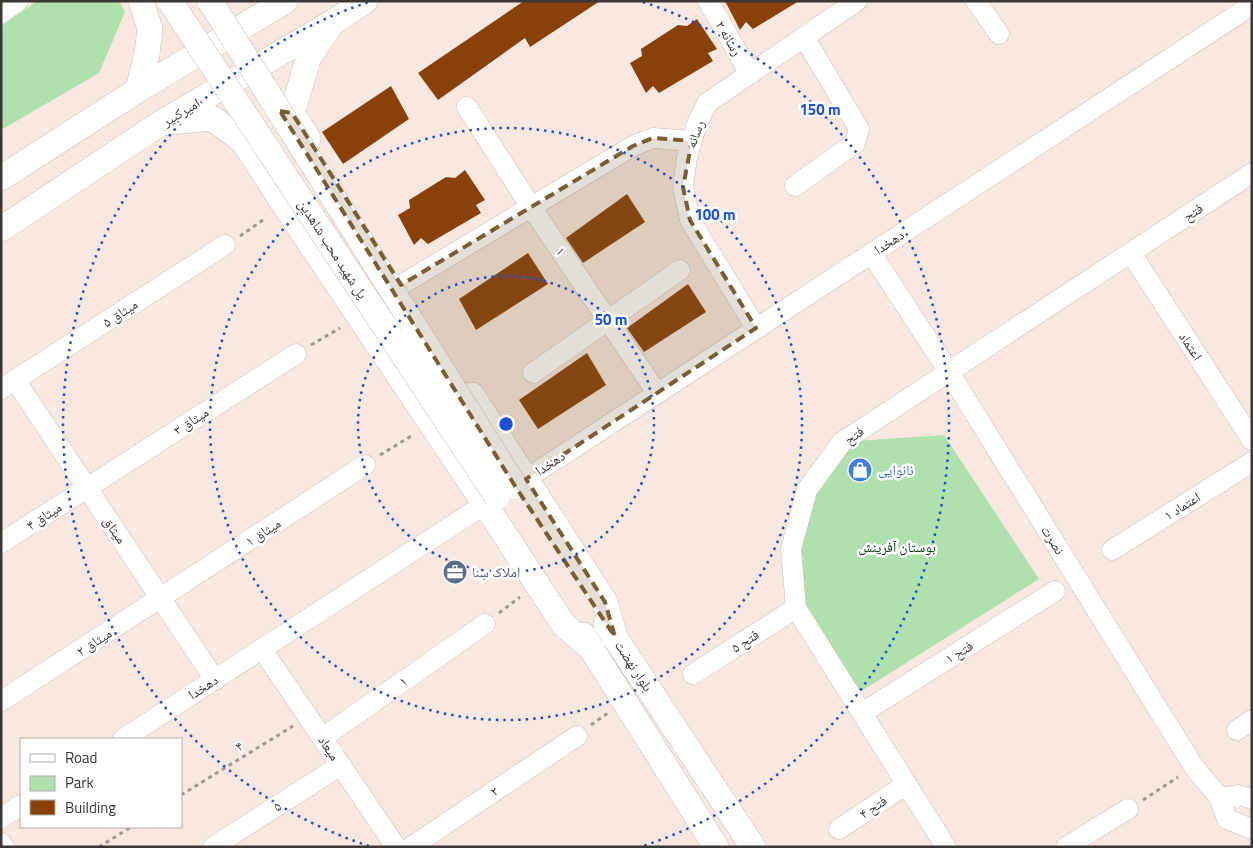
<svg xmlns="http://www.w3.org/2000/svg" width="1253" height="848" viewBox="0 0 1253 848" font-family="'Titillium Web','Noto Naskh Arabic',sans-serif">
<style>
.green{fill:#aee1ad}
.building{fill:#894009}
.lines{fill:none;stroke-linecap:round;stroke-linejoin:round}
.minor-casing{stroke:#cbbcb4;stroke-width:21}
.major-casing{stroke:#cbbcb4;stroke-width:26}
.path{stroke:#a39792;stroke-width:3;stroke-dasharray:4 4;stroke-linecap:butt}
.minor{stroke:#fff;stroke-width:20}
.major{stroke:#fff;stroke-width:25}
.major-bridge-casing{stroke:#cbbcb4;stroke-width:26;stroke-linecap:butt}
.major-bridge{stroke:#fff;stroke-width:25}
.marked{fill:#7a5e31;fill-opacity:0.2;stroke:#7a5e31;stroke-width:4;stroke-dasharray:10 6;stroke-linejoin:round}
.ring{fill:none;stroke:#1d4ed8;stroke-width:2.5;stroke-dasharray:2.5 5}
.labels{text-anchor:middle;stroke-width:5;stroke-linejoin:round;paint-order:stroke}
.street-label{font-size:14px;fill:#3d3734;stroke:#fff}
.shop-label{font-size:14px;fill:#366cbe;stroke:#fff;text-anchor:start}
.park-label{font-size:14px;fill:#023508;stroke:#fff}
.service-label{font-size:14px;fill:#4e5e75;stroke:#fff;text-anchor:start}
.centre{fill:#1d4ed8;stroke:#fff;stroke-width:2.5}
.ring-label{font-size:15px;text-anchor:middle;font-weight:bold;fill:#1d4ed8;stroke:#fff;stroke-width:5;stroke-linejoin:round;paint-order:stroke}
</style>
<rect width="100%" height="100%" fill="#f8e8e0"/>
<!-- green -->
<path class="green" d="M37,1H119L125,12L99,73L1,130V26Z
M944,435L1039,579L852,697L796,608L791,549L807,490L842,442Z"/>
<!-- building -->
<path class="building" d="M524,1H600L530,47L525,38L438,100L418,73Z
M725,1H799L753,29L746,22L740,30Z
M697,19L717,49L708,53L713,61L659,93L653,86L646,93L630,63L642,56L641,49L678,25L687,26Z
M391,86L409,119L343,164L322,132Z
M465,170L485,200L476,205L481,213L428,244L421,238L414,245L398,215L410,208L409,200L446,177L455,178Z
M627,194L645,222L583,263L566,238Z
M528,253L548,284L476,330L459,299Z
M688,284L706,312L644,352L627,328Z
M587,353L606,385L538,429L519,400Z"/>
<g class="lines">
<defs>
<path id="minor" d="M708,1L750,74
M976,1L999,34
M1,13L18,1
M467,107L531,207L657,393
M795,186L855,143L859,129L804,37
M871,253L949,372L1194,767L1220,798L1227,819L1252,829
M1131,253L1252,440
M401,285L633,146L653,138L692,141
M756,328L690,220L683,187L687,157L697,124L707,103L857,1
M533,373L680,270
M15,380L215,680
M1,389L225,245
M526,479L1252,5
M1,543L296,354
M1112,550L1252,462
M262,649L396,847
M693,674L796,608
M1,701L365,465
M862,713L1055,591
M1237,730L1252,720
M322,738L485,624
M123,739L485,504
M1220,798L1238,795L1252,799
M1,818L21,805
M839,829L907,784
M1,843L4,847
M213,847L341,765
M411,847L577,736
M946,847L796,608L791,549L807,490L842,442L1252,173
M1066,847L1128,809"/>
<path id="major" d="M138,90L147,54L150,29L141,1
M161,123L212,118L244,142L285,206L485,504L563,624L593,650
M308,138L292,113L309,57L333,22
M1,178L138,90L285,1
M1,229L161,123L333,22L365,1
M472,395L605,602L615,637
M606,624L753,847
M583,635L716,847"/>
</defs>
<!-- minor casing -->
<use href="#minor" class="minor-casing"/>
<!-- major casing -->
<use href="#major" class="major-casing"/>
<!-- path -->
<path class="path" d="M240,236L266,218
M311,345L340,328
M380,455L413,435
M499,613L520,597
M591,725L608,713
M181,795L293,726
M1143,800L1178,777
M99,847L131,827"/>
<!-- minor -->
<use href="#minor" class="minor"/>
<!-- major -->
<use href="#major" class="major"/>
<defs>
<path id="major-bridge" d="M170,1L497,497
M210,1L515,486"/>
</defs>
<!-- major-bridge casing -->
<use href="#major-bridge" class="major-bridge-casing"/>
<!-- major-bridge -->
<use href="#major-bridge" class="major-bridge"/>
</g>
<!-- marked area -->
<path class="marked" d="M280,111L292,113L401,285L633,146L653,138L692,141L683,187L690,220L756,328L526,479L605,602L615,637L515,486Z"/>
<!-- distance rings -->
<g class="ring">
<circle cx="506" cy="424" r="148"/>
<circle cx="506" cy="424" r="296"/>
<path d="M369 846A444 444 0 0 1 369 2M643 2A444 444 0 0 1 643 846"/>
</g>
<!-- icons -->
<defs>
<symbol id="shop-disc" viewBox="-11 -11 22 22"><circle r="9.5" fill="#3f7fe0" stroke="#fff"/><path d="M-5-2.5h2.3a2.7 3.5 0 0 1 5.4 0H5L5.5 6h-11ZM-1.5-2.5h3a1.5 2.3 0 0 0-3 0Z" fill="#fff"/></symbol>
<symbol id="office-disc" viewBox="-11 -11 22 22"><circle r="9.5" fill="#5c6f8a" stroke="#fff"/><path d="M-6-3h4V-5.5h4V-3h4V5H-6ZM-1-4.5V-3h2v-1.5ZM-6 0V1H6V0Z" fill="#fff"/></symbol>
</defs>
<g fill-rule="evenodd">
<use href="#shop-disc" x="846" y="456" width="28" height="28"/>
<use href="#office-disc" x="441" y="558" width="28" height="28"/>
</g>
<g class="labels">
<!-- street labels -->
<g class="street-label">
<text transform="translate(729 38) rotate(60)" y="5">رسانه ۲</text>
<text transform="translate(181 112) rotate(-31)" y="5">امیرکبیر</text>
<text transform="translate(695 134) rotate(-70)" y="5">رسانه</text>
<text transform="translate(1193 212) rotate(-33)" y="5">فتح</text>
<text transform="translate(889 242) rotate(-33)" y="5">دهخدا</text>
<text transform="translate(333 249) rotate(57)" y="5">پل شهید محب شاهدین</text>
<text transform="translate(561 251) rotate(56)" y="5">۱</text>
<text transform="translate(120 313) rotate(-33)" y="5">میثاق ۵</text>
<text transform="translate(1191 346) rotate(57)" y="5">اعتماد</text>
<text transform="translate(191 421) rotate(-33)" y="5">میثاق ۳</text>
<text transform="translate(854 435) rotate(-35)" y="5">فتح</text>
<text transform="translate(550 463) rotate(-33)" y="5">دهخدا</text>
<text transform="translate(1182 506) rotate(-32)" y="5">اعتماد ۱</text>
<text transform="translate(44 516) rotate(-33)" y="5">میثاق ۴</text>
<text transform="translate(115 530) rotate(56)" y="5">میثاق</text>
<text transform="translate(263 532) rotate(-33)" y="5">میثاق ۱</text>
<text transform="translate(1053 540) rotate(58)" y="5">نصرت</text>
<text transform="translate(745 641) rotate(-33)" y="5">۵ فتح</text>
<text transform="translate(94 642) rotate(-33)" y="5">میثاق ۲</text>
<text transform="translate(959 652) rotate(-32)" y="5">فتح ۱</text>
<text transform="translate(634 666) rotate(57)" y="5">بلوار نهضت</text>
<text transform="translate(403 681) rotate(-35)" y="5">۱</text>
<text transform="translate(203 687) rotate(-33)" y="5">دهخدا</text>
<text transform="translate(239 746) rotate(-32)" y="5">۴</text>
<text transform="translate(329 748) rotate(56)" y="5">میعاد</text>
<text transform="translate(494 791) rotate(-34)" y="5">۲</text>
<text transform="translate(277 806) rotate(-32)" y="5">۵</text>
<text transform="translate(873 807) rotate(-34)" y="5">فتح ۴</text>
</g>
<!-- shop labels -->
<g class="shop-label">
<text x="878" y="475">نانوایی</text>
</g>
<!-- park labels -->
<g class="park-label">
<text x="897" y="552">بوستان آفرینش</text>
</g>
<!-- service labels -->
<g class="service-label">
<text x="472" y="577">املاک سِنا</text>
</g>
</g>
<circle cx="506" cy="424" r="8" class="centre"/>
<g class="ring-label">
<text x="820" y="115">150 m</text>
<text x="715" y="220">100 m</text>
<text x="611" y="325">50 m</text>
</g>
<!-- border -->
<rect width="1253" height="848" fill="none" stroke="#3d3734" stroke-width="5"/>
<!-- legend -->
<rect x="20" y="738" width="162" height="90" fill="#ffffff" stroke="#b1afae"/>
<rect x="30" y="754" width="25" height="8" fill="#ffffff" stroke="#b1afae"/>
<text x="65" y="763" font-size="15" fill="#3d3734">Road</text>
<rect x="30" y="776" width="25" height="15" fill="#aee1ad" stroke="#b1afae"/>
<text x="65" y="788" font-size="15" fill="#3d3734">Park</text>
<rect x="30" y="800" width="25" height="15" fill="#894009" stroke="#b1afae"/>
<text x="65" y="813" font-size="15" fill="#3d3734">Building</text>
</svg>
